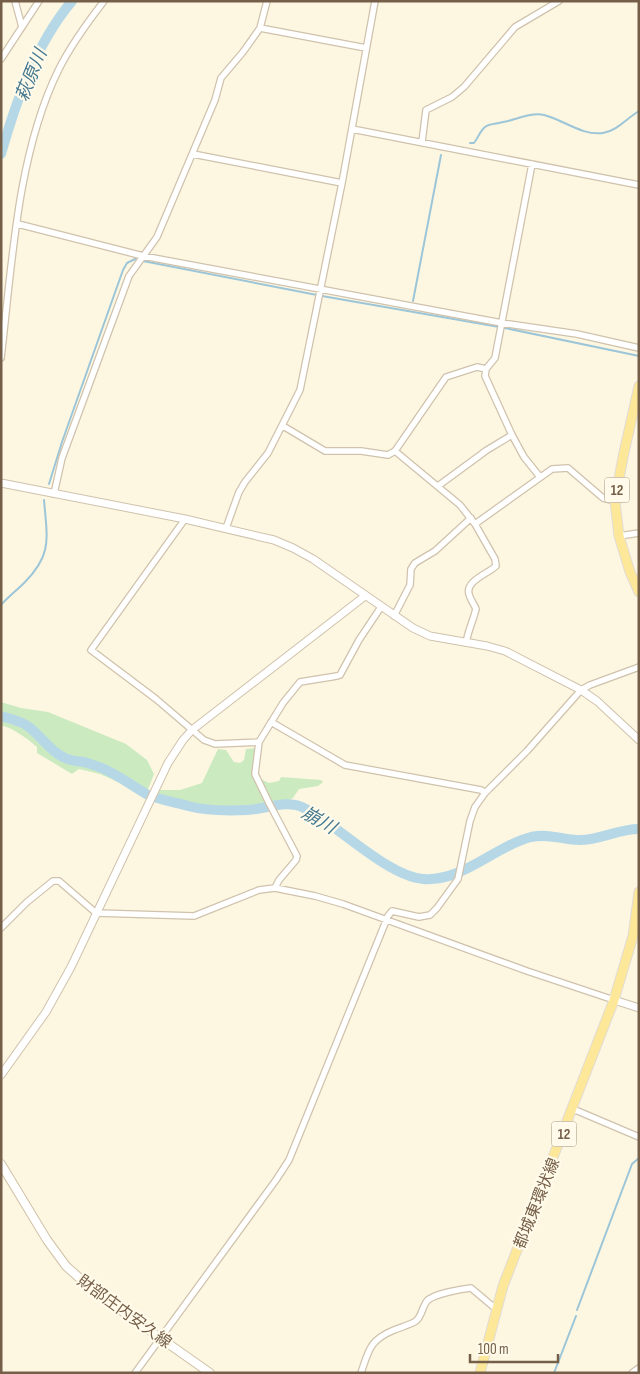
<svg xmlns="http://www.w3.org/2000/svg" width="640" height="1374" viewBox="0 0 640 1374" font-family="'Sofia Sans Condensed','Noto Sans JP',sans-serif">
<style>
.green{fill:#cbeac0}
.lines{fill:none;stroke-linecap:round;stroke-linejoin:round}
.stream{stroke:#9cc6d8;stroke-width:2}
.river{stroke:#b6d8e6;stroke-width:10}
.minor-casing{stroke:#d0c2ac;stroke-width:8}
.tertiary-casing{stroke:#d0c2ac;stroke-width:9}
.secondary-casing{stroke:#d1c0a6;stroke-width:10}
.primary-casing{stroke:#e1dcd7;stroke-width:11}
.minor{stroke:#fff;stroke-width:5.5}
.tertiary{stroke:#fff;stroke-width:7}
.secondary{stroke:#fff;stroke-width:8}
.primary{stroke:#fde799;stroke-width:9}
.labels{text-anchor:middle;stroke-width:4.5;stroke-linejoin:round;paint-order:stroke}
.shield{fill:#fffae9;stroke:#9e8e78;stroke-width:1}
.shield-label{font-size:15px;font-weight:bold;fill:#755f48}
.street-label{font-size:16px;fill:#755f48;stroke:#fffae9}
.water-label{font-size:18px;font-style:italic;fill:#447890;stroke:#fffae9}
</style>
<rect width="100%" height="100%" fill="#fdf7e2"/>
<!-- green -->
<path class="green" d="M1,702L21,708L48,712L126,744L147,760L154,774L145,797L120,783L100,774L79,769L72,774L37,753V747C27,738 14,729 1,725Z
M256,748L257,767L261,779L269,783L279,781L281,777L321,780L323,782L318,786L299,789L293,798L289,800C275,803 261,808 247,809C217,810 183,807 154,800L158,790H180L202,783L218,749L226,750L234,762L240,763L244,760L246,749Z"/>
<g class="lines">
<!-- stream -->
<path class="stream" d="M470,143H474C478,138 480,131 485,127C490,123 497,124 503,122C516,120 530,112 544,115C564,120 582,136 603,133C617,131 627,118 639,111
M143,261L317,295
M322,296L505,328L639,356
M413,301L441,155
M49,484L62,442L123,270L127,263L135,259L138,260
M1,605C8,597 16,591 24,583C53,554 47,538 44,500
M577,1310L632,1164L639,1158
M554,1373L576,1316"/>
<!-- river -->
<path class="river" d="M1,154C16,101 36,44 72,1
M1,716C11,719 21,721 29,727C41,736 49,750 63,757C70,761 77,761 84,762C91,764 100,767 106,770C121,777 134,787 148,795C160,800 175,802 188,806C207,811 229,811 248,810C266,809 287,799 304,808C338,825 387,876 423,879C463,882 495,846 531,837C549,833 563,840 580,840C600,840 618,829 639,829"/>
<defs>
<path id="minor" d="M15,1L22,27
M260,28L366,48
M1,59L39,1
M352,129L639,185
M422,142L426,110L452,97L464,87L515,27L559,1
M193,154L342,183
M532,164L495,358L486,369L485,376L512,435L524,457L540,477
M18,224L143,256L502,323L577,334L639,348
M1,358C12,265 17,155 58,71C70,46 87,23 104,1
M283,426L325,451H361L388,455L395,451L446,377L477,367L486,369
M395,451L460,505L475,524L495,559L496,566C489,573 465,581 469,594C470,599 474,604 476,609C473,621 468,631 466,643
M438,486L487,450L512,435
M54,494L62,458L129,276L157,237L215,100L221,78L243,52L260,28L267,1
M185,519L91,650L156,699L204,740L215,744L259,742L283,703L300,682L337,676L340,675L359,640L381,607
M475,524L552,469L568,468L603,498L615,501
M226,528L239,492L245,482L268,453L300,390L342,183L375,1
M619,536L639,533
M394,616L410,585L411,569L415,563L435,551L471,518
M271,722L345,765L481,790L485,793
M259,742L255,774L269,803L297,856L296,860L279,880L275,888
M1,928L27,902L53,881H59L96,913L194,916L259,890L275,888L315,896L343,904L527,971L614,1000
M573,1109L639,1137
M135,1373L276,1180L289,1160L388,916L392,911L419,917L430,915L437,908L458,879L470,821L475,807L485,793L527,751L581,690L590,685L639,667
M361,1373C369,1349 370,1340 394,1330C401,1327 410,1325 416,1321C422,1316 422,1307 427,1301C433,1294 461,1289 471,1288L496,1309
M632,1373L639,1368"/>
<path id="tertiary" d="M1,483L185,519L274,540L293,548L313,559L413,628L430,636L487,646L505,651L581,690L597,701L639,740
M614,1000L639,1008
M1,1075L46,1012L71,967L168,763L183,740L192,730L365,596"/>
<path id="secondary" d="M1,1164L47,1240L66,1266L95,1292L210,1373"/>
<path id="primary" d="M639,386L623,457L615,501L619,536L630,572L639,592
M480,1373L503,1286L614,1000L633,936L639,892"/>
</defs>
<!-- minor casing -->
<use href="#minor" class="minor-casing"/>
<!-- tertiary casing -->
<use href="#tertiary" class="tertiary-casing"/>
<!-- secondary casing -->
<use href="#secondary" class="secondary-casing"/>
<!-- primary casing -->
<use href="#primary" class="primary-casing"/>
<!-- minor -->
<use href="#minor" class="minor"/>
<!-- tertiary -->
<use href="#tertiary" class="tertiary"/>
<!-- secondary -->
<use href="#secondary" class="secondary"/>
<!-- primary -->
<use href="#primary" class="primary"/>
</g>
<g class="labels">
<!-- shield labels -->
<g class="shield">
<rect x="604.5" y="477.5" width="25" height="25" rx="4"/>
<rect x="551.5" y="1121.5" width="25" height="25" rx="4"/>
</g>
<g class="shield-label">
<text x="617" y="495">12</text>
<text x="564" y="1139">12</text>
</g>
<!-- street labels -->
<g class="street-label">
<text transform="translate(536 1203) rotate(-68)" y="6">都城東環状線</text>
<text transform="translate(125 1311) rotate(36)" y="6">財部庄内安久線</text>
</g>
<!-- water labels -->
<g class="water-label">
<text transform="translate(31 75) rotate(-68)" y="6">萩原川</text>
<text transform="translate(319 820) rotate(30)" y="6">崩川</text>
</g>
</g>
<!-- border -->
<rect width="640" height="1374" fill="none" stroke="#755f48" stroke-width="5"/>
<!-- scale -->
<path d="M470 1354v8h88v-8" fill="none" stroke="#755f48" stroke-width="2.5"/>
<text x="478" y="1354" font-size="15" fill="#755f48" stroke="#fffae9" stroke-width="4" paint-order="stroke">100 m</text>
</svg>
